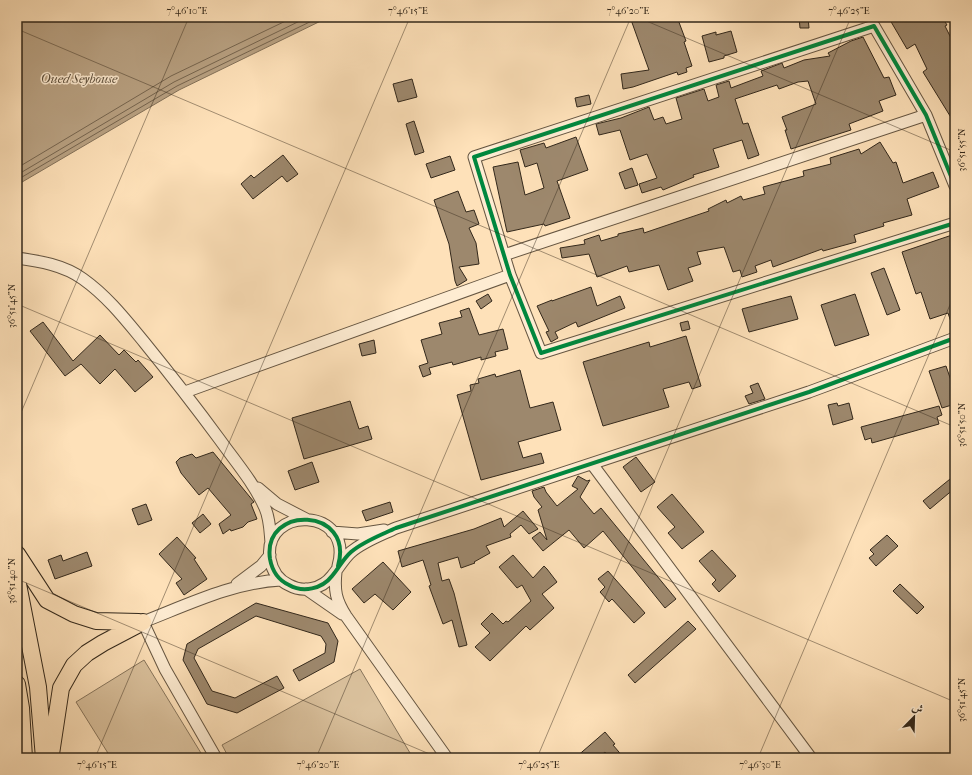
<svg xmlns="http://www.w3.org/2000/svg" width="972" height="775" viewBox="0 0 972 775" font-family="'IM FELL French Canon',Amiri,serif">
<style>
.green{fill:#dbc29e;stroke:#87755c}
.water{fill:#b9a283;stroke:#837159}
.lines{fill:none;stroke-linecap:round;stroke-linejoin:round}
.shore{stroke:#76654f;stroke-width:1}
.building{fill:#9d886d;stroke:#33281b}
.minor-casing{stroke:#665642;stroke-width:13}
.highway-casing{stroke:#33281b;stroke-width:18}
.minor{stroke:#feecd2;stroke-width:11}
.highway{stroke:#fee1b9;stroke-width:16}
.cycleway-casing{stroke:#feecd2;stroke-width:6}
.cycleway{stroke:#00873e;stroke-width:4}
.ticks{fill:none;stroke:#33281b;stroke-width:1;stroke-opacity:0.45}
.labels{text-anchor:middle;stroke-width:3;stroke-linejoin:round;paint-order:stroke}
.water-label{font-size:13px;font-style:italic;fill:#5b4d3a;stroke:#feecd2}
.neatline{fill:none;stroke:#33281b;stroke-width:1.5}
.ticks-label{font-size:10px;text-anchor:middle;fill:#33281b}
</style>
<rect width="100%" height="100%" fill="#fee1b9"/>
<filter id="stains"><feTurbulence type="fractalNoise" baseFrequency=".005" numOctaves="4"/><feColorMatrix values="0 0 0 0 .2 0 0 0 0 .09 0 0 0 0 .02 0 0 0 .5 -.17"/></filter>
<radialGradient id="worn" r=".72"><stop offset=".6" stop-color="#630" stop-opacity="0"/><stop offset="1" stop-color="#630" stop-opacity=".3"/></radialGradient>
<!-- green -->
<path class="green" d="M144,660L204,758H111L76,702Z
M360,669L413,758H229L222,745Z"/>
<!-- water -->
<path class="water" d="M17,17H329L179,90L17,185Z"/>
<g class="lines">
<!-- shore -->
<path class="shore" d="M17,168L171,76L294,17
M17,175L174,82L308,17
M17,180L177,86L320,17"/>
</g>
<!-- building -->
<path class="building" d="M630,17H677L686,41L684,42L692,66L686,68L687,72L678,75L677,72L633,87L623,89L621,74L649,70Z
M799,17H808L809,28H800Z
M896,17H942L947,25L945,26L955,46V124L923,72L927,69L915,44L907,49L890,20Z
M731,31L737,52L724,56V58L709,62L702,36L716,32V35Z
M863,37L884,78L889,77L896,95L879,101L883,111L849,124L851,130L791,149L785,130H787L782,117L816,104L808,81L798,82L779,89L777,85L735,99L743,124L748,123L759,155L748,159L742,140L713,149L719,167L693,175L694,177L663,190L661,187L642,193L639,184L657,178L647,154L630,160L620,130L599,135L596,124L621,118L649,107L654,120L663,117L666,124L682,119L676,98L704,89L708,101L719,97L716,85L729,81L731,88L763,76L761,71L782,63L784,68L804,60L830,56L828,53L851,41Z
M412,79L417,97L398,102L393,84Z
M589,95L591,104L577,107L575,98Z
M414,121L424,152L415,155L406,124Z
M576,137L588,170L557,181L570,218L545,226L544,224L507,232L493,167L518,162L525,195L544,188L537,163L525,167L520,150L544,143L546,148Z
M880,142L893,163L896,162L903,183L933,172L939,187L907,199L912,215L883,223L884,226L854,235L856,242L823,251L822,249L773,267L771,260L755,266L757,272L742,277L740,270L733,272L724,247L697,252L701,264L688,268L693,281L668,290L659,265L629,272L627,266L597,277L589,254L562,258L560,248L585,244L584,240L599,235L601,241L618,236V234L643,228L644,233L709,211L708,209L726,200L727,203L741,196L743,200L765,194L763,187L804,176L803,171L831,164L830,158L859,149L861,154Z
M283,155L298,174L287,182L282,176L253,199L241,184L251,175L254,178Z
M450,156L455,170L431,178L426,164Z
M632,168L638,185L625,189L619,173Z
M458,191L466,212L474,210L479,224L469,228L476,243L479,264L459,267L467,280L457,286L455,281L449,244L434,200Z
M955,234V328H953L948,313L930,319L921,292L916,294L902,252Z
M884,268L900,310L887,315L871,273Z
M591,287L597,306L620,296L625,308L578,327L576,322L555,332L558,338L551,342L546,332L549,331L537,306L552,300V301Z
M488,294L492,301L481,309L476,301Z
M855,294L869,335L835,346L821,305Z
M791,296L798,319L749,332L742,309Z
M469,308L479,335L503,329L508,349L495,352L496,356L481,360V357L453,365L452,362L429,368L431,374L423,377L419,366L428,363L421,340L442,334L439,323L462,317L460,311Z
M688,321L690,329L682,331L680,323Z
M43,322L73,361L100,335L119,355L124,350L136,362L138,360L153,377L135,392L115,369L100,384L81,364L65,376L30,331Z
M686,336L701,386L692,389L689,382L663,389L669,407L603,426L583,362L649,342L650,347Z
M374,340L376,353L362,356L359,344Z
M946,366L955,392V404L942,408L929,371Z
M520,370L530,408L553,402L561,430L518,442L523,458L541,453L544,463L481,480L457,395L471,391L470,385L479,383L478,379L495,374L496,377Z
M758,383L765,399L749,404L745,396L753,393L750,386Z
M350,401L359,429L368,426L372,439L304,459L292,418Z
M837,403L838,406L849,403L853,419L833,425L828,405Z
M939,406L942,415L937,417L939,424L872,443L871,438L865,440L861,427Z
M213,452L254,502L251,504L257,519L248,522L243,527L231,531L230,529L223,534L219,524L231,515L208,488L199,495L181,473L176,462L180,458L192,454L196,458Z
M636,457L655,482L641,492L623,467Z
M312,462L319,482L295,490L288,471Z
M955,475V488L930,509L923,501Z
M578,476L587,481L590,480L580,497L594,514L601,508L676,599L665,608L603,531L584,548L569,530L543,551L532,538L540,532L547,540L538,510L542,507L534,497L532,491L544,487L546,492L557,506L578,489L572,486Z
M672,494L704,532L682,549L668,533L675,527L657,507Z
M390,502L393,512L366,521L362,511Z
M146,504L152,520L138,525L132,509Z
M523,511L538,529L529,534L521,525L510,534L511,537L486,546L490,553L474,562L475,563L461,568L458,557L438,563L442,581L449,579L454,593L467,645L459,647L452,620L443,624L429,586L431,585L423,560L402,567L398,551L474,529L501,518L504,527Z
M203,514L211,524L200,533L192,523Z
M887,535L898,546L876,566L869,558L874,554L870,550Z
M177,537L196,558L194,559L207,579L184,595L176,583L182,579L159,554Z
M712,550L736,576L719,592L712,584L716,580L699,561Z
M87,552L92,566L55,579L48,560L61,555L63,561Z
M513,555L533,578L544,566L547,569L557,582L542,594L554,608L530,630L526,626L490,661L475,647L490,633L481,624L492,613L503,624L506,621L508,622L531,601L522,585L517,588L499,567Z
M383,562L411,592L393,610L375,594L364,603L352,589Z
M608,571L645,613L634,623L612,599L609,602L600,592L605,587L598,579Z
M900,584L924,607L917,614L893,591Z
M256,603L328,623L338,641L334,662L299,681L293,670L325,653L326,644L321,636L256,616L198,649L194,658L212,691L235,698L277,676L284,688L237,713L207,704L183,660L187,644Z
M688,621L696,629L635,683L628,675Z
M605,732L615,744L613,745L624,758H610L605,752L598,758H575Z"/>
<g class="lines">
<defs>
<path id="minor" d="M955,186L926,115L874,26L474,157L510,275L541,353L955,223
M504,255L926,115
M17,258C39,261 64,265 83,279C107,296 125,319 144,342C170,374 195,406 220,440C235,461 254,483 265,508C270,519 270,532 271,543
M185,392L510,275
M592,464L811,758
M258,488L277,504L306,519
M332,532L358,534L384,530
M338,566C355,507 262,504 270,559C272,570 278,580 289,585C303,593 322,589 332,576C339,568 343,559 351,552C364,541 381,535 396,528L809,392L955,338
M336,572C334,591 336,600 346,616L447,758
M237,584L261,566L270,555
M306,589L342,614
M216,758L165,669L143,622C187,605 234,582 281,580"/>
<path id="highway" d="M17,554L47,600L74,614L96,621L139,622
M17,579L38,687L44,758
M17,684L21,708L24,758
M51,754L61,688L74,665L87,653L103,643L143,622"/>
</defs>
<!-- minor casing -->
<use href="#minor" class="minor-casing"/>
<!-- highway casing -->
<use href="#highway" class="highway-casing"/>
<!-- minor -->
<use href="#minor" class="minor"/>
<!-- highway -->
<use href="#highway" class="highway"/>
<defs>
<path id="cycleway" d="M955,186L926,115L874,26L474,157L510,275L541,353L955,223
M338,566C355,507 262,504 270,559C272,570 278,580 289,585C303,593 322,589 332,576C339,568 343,559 351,552C364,541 381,535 396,528L809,392L955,338"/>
</defs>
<!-- cycleway casing -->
<use href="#cycleway" class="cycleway-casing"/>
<!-- cycleway -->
<use href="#cycleway" class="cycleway"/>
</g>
<!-- ticks -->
<path class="ticks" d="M637,17L955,152M17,29L955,427M17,304L955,702M17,422L189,17M17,579L439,758M95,758L410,17M316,758L631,17M537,758L851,17M758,758L955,293"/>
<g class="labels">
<!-- water labels -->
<g class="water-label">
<text x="79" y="83">Oued Seybouse</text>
</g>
</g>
<!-- margin -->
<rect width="972" height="775" fill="none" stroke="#fee1b9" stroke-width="44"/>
<!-- north arrow -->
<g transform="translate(914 717) rotate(23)" stroke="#feecd2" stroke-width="3" paint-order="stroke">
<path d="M0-3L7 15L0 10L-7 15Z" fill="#33281b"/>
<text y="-6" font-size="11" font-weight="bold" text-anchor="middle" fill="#33281b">ش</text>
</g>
<rect x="22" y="22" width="928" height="731" class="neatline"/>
<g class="ticks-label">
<text x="187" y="14">7°46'10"E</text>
<text x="408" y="14">7°46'15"E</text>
<text x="628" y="14">7°46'20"E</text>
<text x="849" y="14">7°46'25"E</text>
<text transform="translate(961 150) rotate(-90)" y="4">36°51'55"N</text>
<text transform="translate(11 306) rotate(-90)" y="4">36°51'45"N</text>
<text transform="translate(961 425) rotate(-90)" y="4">36°51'50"N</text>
<text transform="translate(11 581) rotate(-90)" y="4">36°51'40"N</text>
<text transform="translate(961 700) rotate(-90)" y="4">36°51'45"N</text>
<text x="97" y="768">7°46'15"E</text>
<text x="318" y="768">7°46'20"E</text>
<text x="539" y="768">7°46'25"E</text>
<text x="760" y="768">7°46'30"E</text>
</g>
<rect width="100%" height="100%" filter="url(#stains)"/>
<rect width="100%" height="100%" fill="url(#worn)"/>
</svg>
